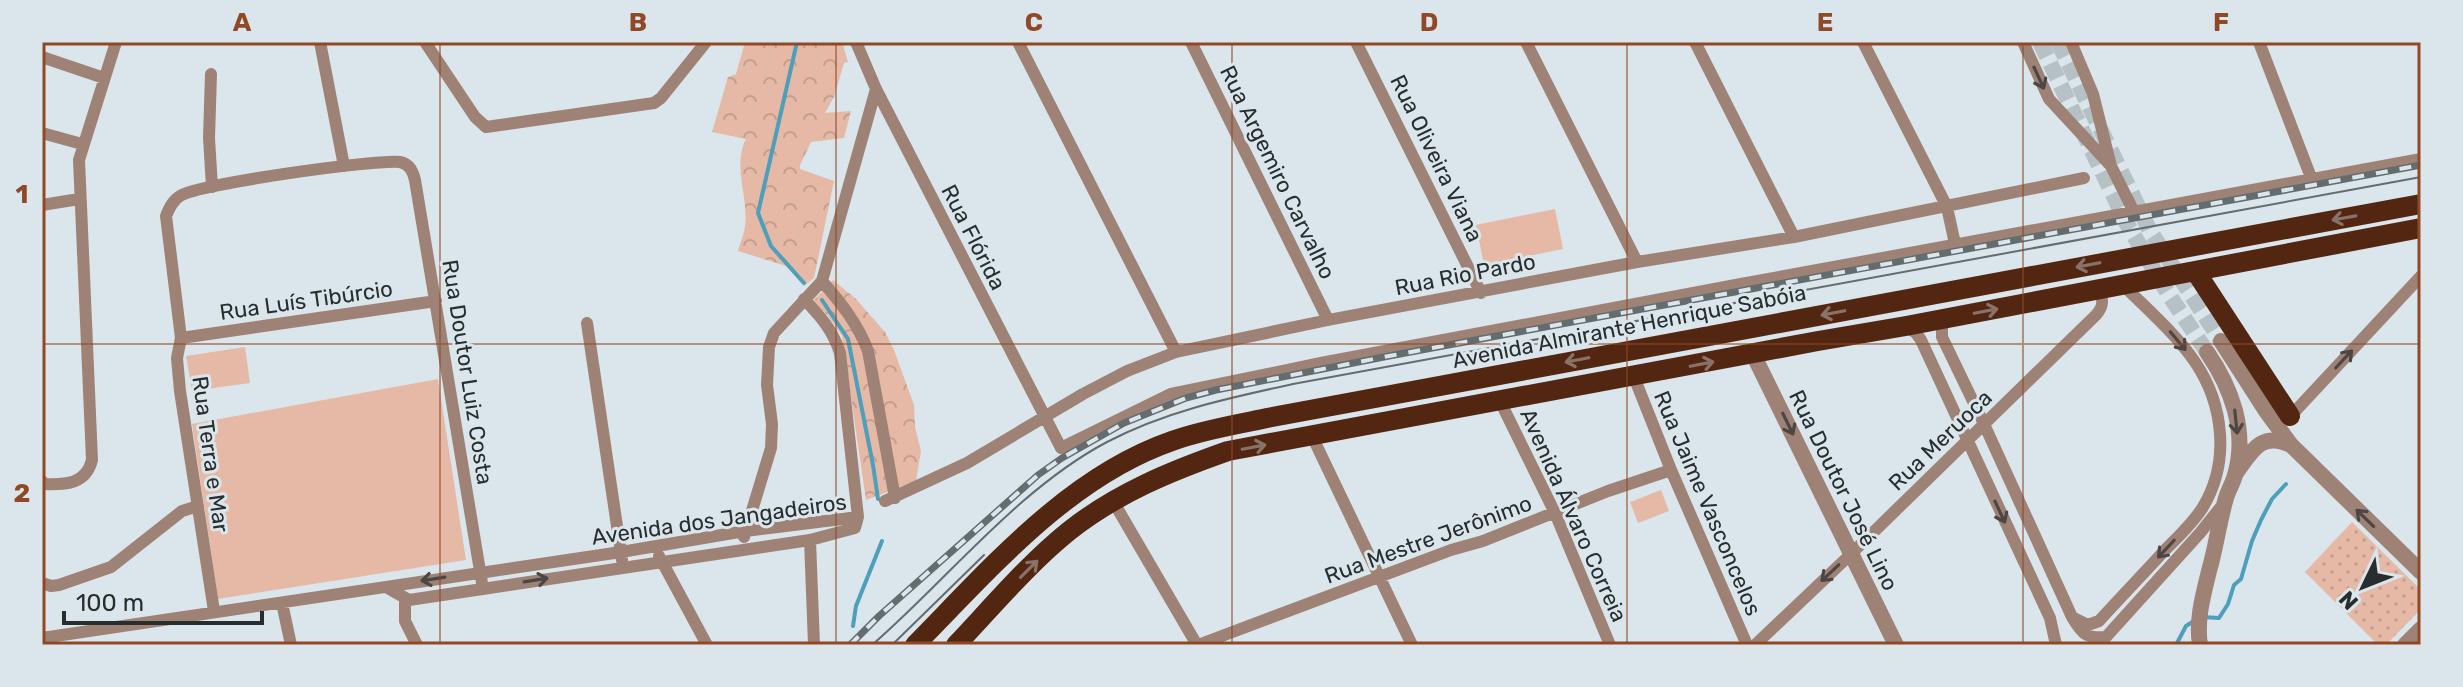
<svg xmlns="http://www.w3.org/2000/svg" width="2463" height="687" viewBox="0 0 2463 687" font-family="Rubik,sans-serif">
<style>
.grass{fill:url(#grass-dots)}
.forest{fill:url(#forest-crowns)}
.park{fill:#e5b9a6}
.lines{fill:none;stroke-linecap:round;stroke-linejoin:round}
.stream{stroke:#4d9fbb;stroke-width:4}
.tertiary-tunnel{stroke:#b6c1c5;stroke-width:16;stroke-dasharray:16 8;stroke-linecap:butt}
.minor{stroke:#9f8276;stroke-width:12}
.tertiary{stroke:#9f8276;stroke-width:16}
.trunk{stroke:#532612;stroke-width:20}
.tram{stroke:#656c6e;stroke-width:2}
.rail-casing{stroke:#656c6e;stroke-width:7}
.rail{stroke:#dae6eb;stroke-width:4;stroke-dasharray:12;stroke-linecap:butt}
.oneway{stroke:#4c4644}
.oneway2{stroke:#897369}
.grid{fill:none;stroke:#904826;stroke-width:2;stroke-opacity:0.55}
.labels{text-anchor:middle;stroke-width:6;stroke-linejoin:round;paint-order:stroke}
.street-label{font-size:22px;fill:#282d2e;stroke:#dae6eb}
.neatline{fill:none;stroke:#904826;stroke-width:3}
.grid-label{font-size:26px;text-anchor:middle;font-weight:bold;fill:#904826}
</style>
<defs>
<pattern id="grass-dots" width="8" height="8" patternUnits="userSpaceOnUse" patternTransform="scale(2)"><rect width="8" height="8" fill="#e5b9a6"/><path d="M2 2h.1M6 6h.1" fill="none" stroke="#c49f8f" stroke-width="1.8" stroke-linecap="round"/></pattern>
<pattern id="forest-crowns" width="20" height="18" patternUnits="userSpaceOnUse" patternTransform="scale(2)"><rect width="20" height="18" fill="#e5b9a6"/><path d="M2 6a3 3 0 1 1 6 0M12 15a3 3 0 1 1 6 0" fill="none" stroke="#c49f8f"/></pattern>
</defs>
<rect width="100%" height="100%" fill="#dae6eb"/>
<!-- grass -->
<path class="grass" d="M2352,522L2421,590V609L2386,645H2378L2305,572Z"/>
<!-- forest -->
<path class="forest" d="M745,42H842L848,62L844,63L834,97L825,113L851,111L844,138L811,142L800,165V169L834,181L814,278L804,286L786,266L738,251C740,243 744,235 745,226C749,198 732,166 746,139L712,132L728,77L736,74Z
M833,280L856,299L885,332L894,350L914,405L915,427L921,451L916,481L866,500L842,336L828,316L813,301Z"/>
<!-- park -->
<path class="park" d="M1555,209L1563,249L1484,265L1476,225Z
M245,347L250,383L192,391L186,356Z
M438,379L466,560L218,599L192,424Z
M1661,490L1669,511L1638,523L1630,502Z"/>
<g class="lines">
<!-- stream -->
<path class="stream" d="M797,42L758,213L771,246L804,283
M822,300L848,339L873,465L878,499
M2202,617L2219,618L2228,604L2234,585L2241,579L2252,541L2261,520L2272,499L2286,484
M853,626L856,606L882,541
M2176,645L2186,626L2194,621"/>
<!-- tertiary-tunnel -->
<path class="tertiary-tunnel" d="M2040,42L2127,224L2169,295L2207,352
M2058,42L2150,231L2221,341"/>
<!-- minor -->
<path class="minor" d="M320,42L344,166
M425,42L475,117L486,127L654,103L661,98L706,42
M856,42L876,89L1061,448L1171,394L1321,363L1741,284L2421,159
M1018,42L1176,352
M1191,42L1328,320
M1356,42L1481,293
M1526,42L1637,262
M1695,42L1794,237
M1863,42L1947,207L1955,244
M2023,42L2049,99L2110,165
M2071,42L2093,94L2111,166L2134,212
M2259,42L2312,180
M42,57L104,78
M211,74L209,138L212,187
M42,133L82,144
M42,205L79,199
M822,281C841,303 858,324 868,351L895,498
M1942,320V337L1984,424L2072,617C2082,633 2085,639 2106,637
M587,323L622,560
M1906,326L1916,333L1921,340L2050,618L2056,645
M181,338L436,301
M1634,377L1671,470L1747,645
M1500,401L1555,513L1610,645
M2287,420L2421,276
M1312,436L1412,645
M42,481L44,484C66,485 86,484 92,460L79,160L116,42
M885,501L967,463L1083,394L1127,371L1176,352L1328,320L1637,262L1794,237L2084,178
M1113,501L1197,645
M744,537L771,448L772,424L767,385L769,347L774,333L822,281L876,89
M810,540L814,645
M659,556L707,645
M42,583L51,586L59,585L111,567L182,511L198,506
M386,587L409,600L810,540L855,528L858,517L840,353C833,330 820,316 804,299
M405,598V621L417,645
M282,603L291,645
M214,611L180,391L177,358L181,338L166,216C169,209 172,201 180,196C198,184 376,159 400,162C410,164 413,172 415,180L483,589
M2072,617L2088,625L2099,621C2121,597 2144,573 2166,549C2179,536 2193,523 2203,507C2230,462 2224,405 2195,362C2175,333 2148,310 2123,285
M42,638L621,552L745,531L858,517
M2101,639L2106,637L2200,533L2220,508
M1198,645L1451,550L1483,541L1608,491L1671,470
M1755,645L1852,553L2096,315C2104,306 2104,299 2098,290"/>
<!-- tertiary -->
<path class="tertiary" d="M2221,341L2266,411L2291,445L2421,572
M1753,354L1896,645
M2236,473C2252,451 2261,431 2291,445
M2200,645C2196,620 2203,596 2209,571C2216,547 2219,522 2226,498C2228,491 2233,483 2235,475C2248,431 2231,387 2207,352
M2405,645L2421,629"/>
<!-- trunk -->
<path class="trunk" d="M2196,272L2290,416
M915,645C990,569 1068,477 1172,441C1202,430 1235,425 1267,418L2421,204
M956,645C992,607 1028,564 1069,531C1117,493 1171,471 1228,451L1818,341L1906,326L2421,228"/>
<!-- tram -->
<path class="tram" d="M872,645C947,580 1018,489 1107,442C1166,411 1229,398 1293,384L2421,177
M892,645L984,555"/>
<defs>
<path id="rail" d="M850,645L879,616L1038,475L1062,458L1124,423L1186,398L1216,390L1389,356L2421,165"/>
</defs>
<!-- rail casing -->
<use href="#rail" class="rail-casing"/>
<!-- rail -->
<use href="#rail" class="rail"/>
</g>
<!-- one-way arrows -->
<defs><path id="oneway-shaft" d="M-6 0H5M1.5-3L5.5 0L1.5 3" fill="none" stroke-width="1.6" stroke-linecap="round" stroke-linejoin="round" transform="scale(2)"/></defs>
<g class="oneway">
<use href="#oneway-shaft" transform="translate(2039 78) rotate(65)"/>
<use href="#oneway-shaft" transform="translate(2178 341) rotate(50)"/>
<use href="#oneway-shaft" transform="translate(2344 359) rotate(-47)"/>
<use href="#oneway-shaft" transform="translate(2236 422) rotate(84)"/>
<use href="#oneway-shaft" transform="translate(1788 424) rotate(64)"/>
<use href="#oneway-shaft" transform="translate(2000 512) rotate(65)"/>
<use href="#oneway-shaft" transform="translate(2365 518) rotate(-136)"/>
<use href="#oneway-shaft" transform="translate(2166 549) rotate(133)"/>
<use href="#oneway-shaft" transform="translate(1830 573) rotate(137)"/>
<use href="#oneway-shaft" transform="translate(433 579) rotate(171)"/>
<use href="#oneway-shaft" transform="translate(536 580) rotate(-9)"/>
</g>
<g class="oneway2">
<use href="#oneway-shaft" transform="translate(2344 218) rotate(170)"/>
<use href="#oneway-shaft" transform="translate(2088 265) rotate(169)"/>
<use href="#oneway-shaft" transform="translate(1986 311) rotate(-11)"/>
<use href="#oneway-shaft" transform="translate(1833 313) rotate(169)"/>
<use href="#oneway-shaft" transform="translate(1577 360) rotate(169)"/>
<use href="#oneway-shaft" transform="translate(1702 364) rotate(-11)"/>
<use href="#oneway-shaft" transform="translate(1254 447) rotate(-11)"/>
<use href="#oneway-shaft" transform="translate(1029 569) rotate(-45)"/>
</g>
<!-- grid -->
<path class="grid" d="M440,42V645M836,42V645M1232,42V645M1627,42V645M2023,42V645M42,344H2421"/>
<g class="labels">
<!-- street labels -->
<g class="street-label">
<text transform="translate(1437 158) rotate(64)" y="8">Rua Oliveira Viana</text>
<text transform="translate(1278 172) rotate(64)" y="8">Rua Argemiro Carvalho</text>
<text transform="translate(974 237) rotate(63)" y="8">Rua Flórida</text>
<text transform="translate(1465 274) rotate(-11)" y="8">Rua Rio Pardo</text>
<text transform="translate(306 300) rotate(-8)" y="8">Rua Luís Tibúrcio</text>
<text transform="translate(1629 326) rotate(-11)" y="8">Avenida Almirante Henrique Sabóia</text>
<text transform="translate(468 372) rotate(81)" y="8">Rua Doutor Luiz Costa</text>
<text transform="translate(1940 440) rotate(-44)" y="8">Rua Meruoca</text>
<text transform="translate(211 454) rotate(82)" y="8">Rua Terra e Mar</text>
<text transform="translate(1844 490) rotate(64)" y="8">Rua Doutor José Lino</text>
<text transform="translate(1708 503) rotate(67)" y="8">Rua Jaime Vasconcelos</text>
<text transform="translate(1574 515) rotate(66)" y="8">Avenida Álvaro Correia</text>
<text transform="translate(719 519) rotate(-8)" y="8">Avenida dos Jangadeiros</text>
<text transform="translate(1428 539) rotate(-20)" y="8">Rua Mestre Jerônimo</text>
</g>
</g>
<!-- border -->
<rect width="2463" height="687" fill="none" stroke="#dae6eb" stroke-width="88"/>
<!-- north arrow -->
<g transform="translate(2363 587) rotate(227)" stroke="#dae6eb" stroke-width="6" paint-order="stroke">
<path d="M0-6L14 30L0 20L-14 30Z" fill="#282d2e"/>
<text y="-12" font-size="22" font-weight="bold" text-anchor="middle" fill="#282d2e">N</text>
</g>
<!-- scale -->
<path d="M64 611v12h198v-12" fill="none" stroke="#282d2e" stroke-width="4"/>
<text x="76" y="611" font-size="24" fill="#282d2e" stroke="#dae6eb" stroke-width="6" paint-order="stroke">100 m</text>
<rect x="44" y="44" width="2375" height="599" class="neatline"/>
<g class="grid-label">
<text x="242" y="31">A</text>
<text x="638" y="31">B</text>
<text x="1034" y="31">C</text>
<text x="1429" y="31">D</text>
<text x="1825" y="31">E</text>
<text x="2221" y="31">F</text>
<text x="22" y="203">1</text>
<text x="22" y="502">2</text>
</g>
</svg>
